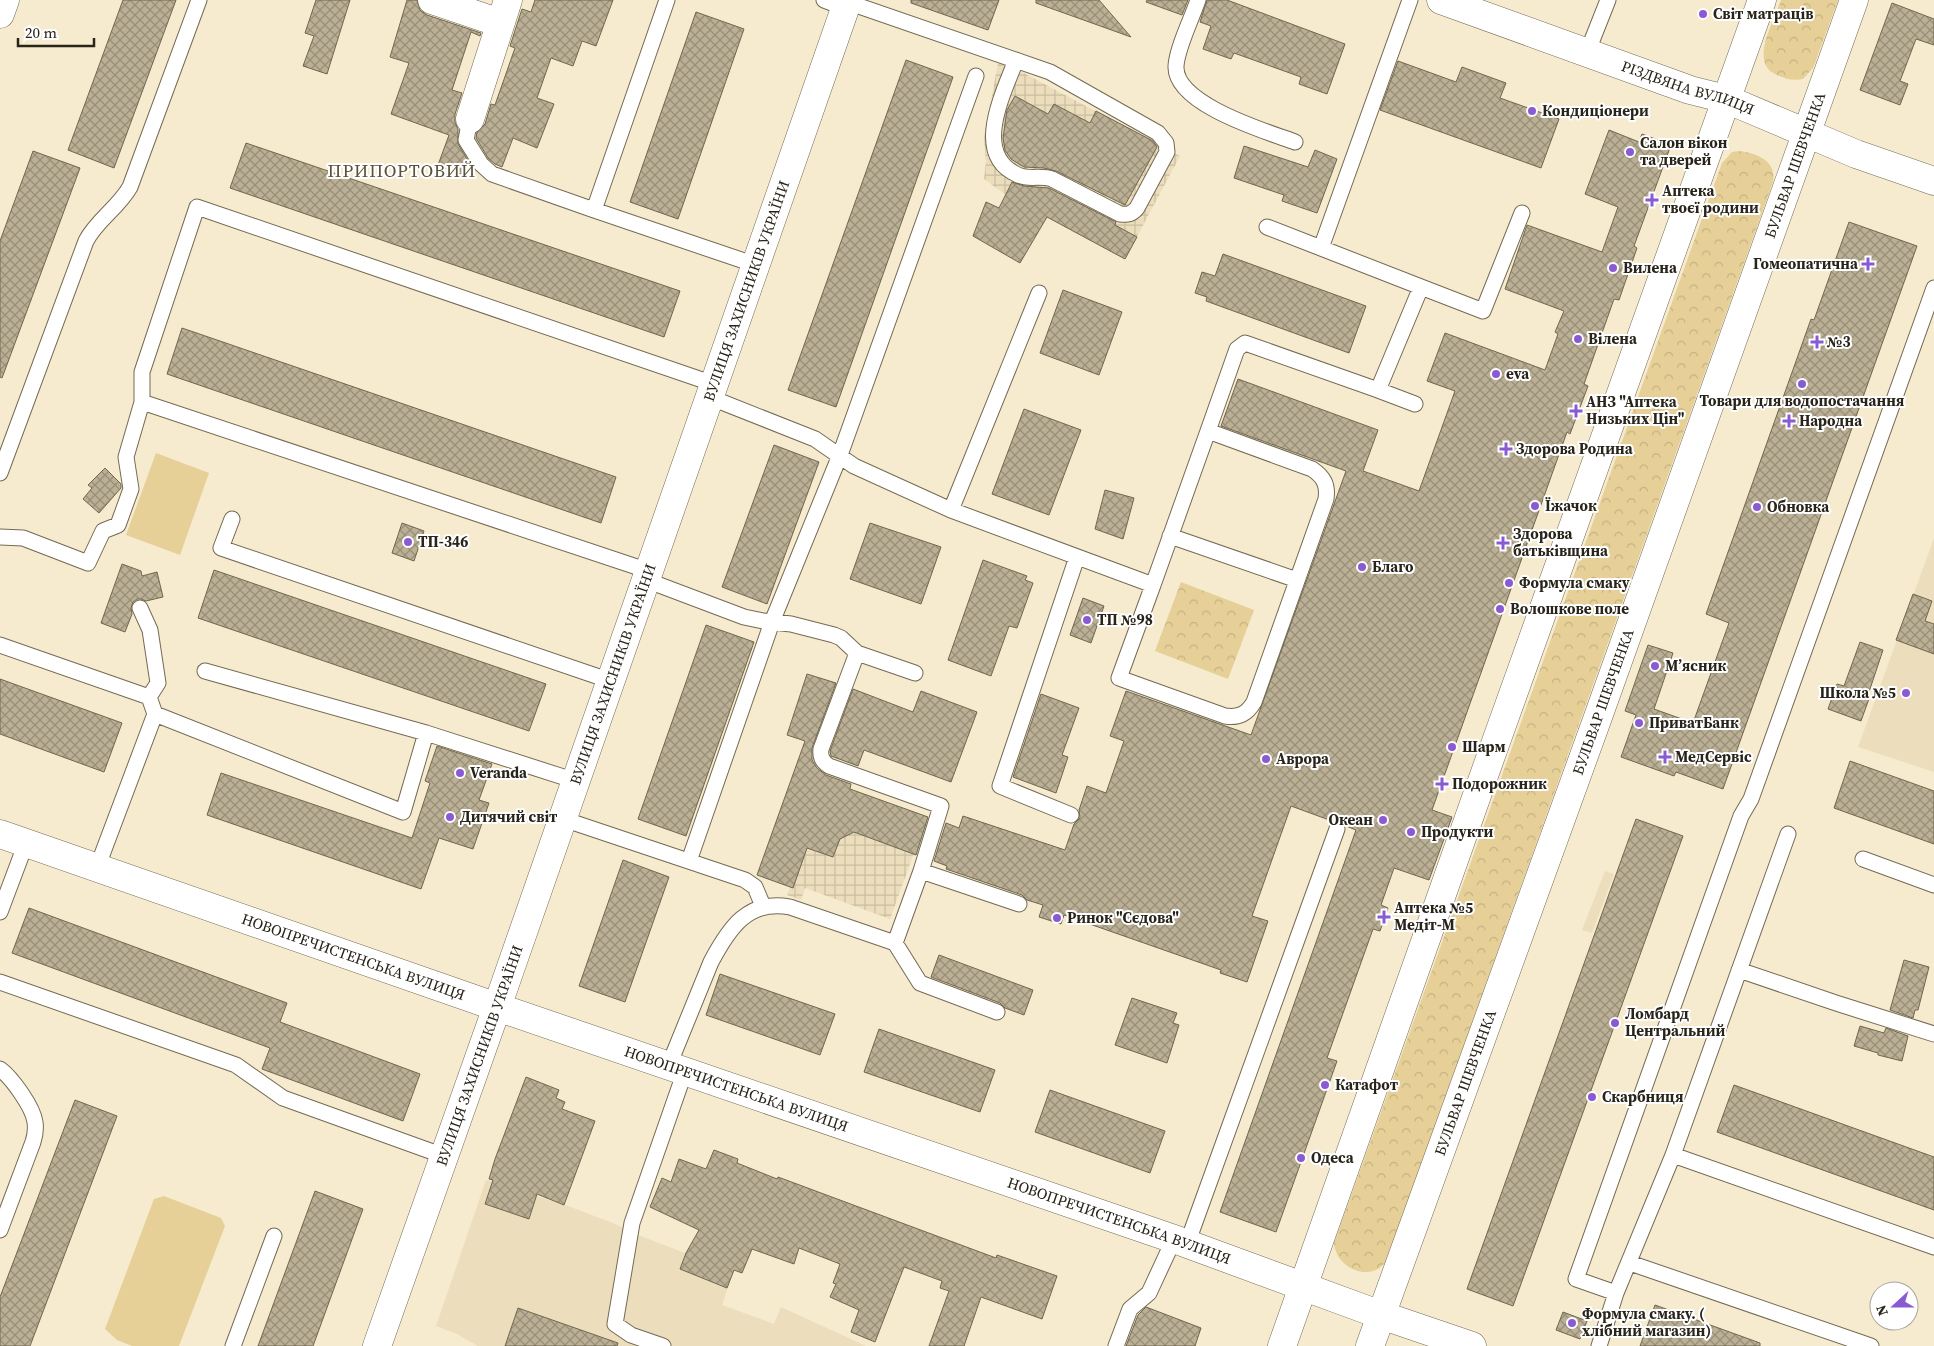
<svg xmlns="http://www.w3.org/2000/svg" width="1934" height="1346" viewBox="0 0 1934 1346" font-family="'Source Serif 4',serif">
<style>
.built{fill:#ecdebc}
.industrial{fill:url(#industrial-grid)}
.park{fill:url(#park-crowns)}
.pitch{fill:#e6d098}
.building{fill:url(#building-cross-hatch);stroke:#70674e}
.lines{fill:none;stroke-linecap:round;stroke-linejoin:round}
.lane-casing{stroke:#746a52;stroke-width:17}
.street-casing{stroke:#746a52;stroke-width:29}
.secondary-casing{stroke:#746a52;stroke-width:29}
.lane{stroke:#fff;stroke-width:15}
.street{stroke:#fff;stroke-width:28}
.secondary{stroke:#fff;stroke-width:28}
.poi-dot{fill:#8a5ad3;stroke:#fff;stroke-width:2}
.labels{text-anchor:middle;stroke-width:4;stroke-linejoin:round;paint-order:stroke}
.poi-label{font-size:15px;font-weight:bold;fill:#28241a;stroke:#fff;text-anchor:start}
.street-label{font-size:15px;fill:#28241a;stroke:#fff}
.quarter-label{font-size:18px;letter-spacing:1px;fill:#5a5139;stroke:#fff}
</style>
<defs>
<pattern id="industrial-grid" width="8" height="8" patternUnits="userSpaceOnUse" patternTransform="scale(1.25)"><rect width="8" height="8" fill="#ecdebc"/><path d="M0 4h8M4 0v8" fill="none" stroke="#cabea1"/></pattern>
<pattern id="park-crowns" width="20" height="18" patternUnits="userSpaceOnUse" patternTransform="scale(1.25)"><rect width="20" height="18" fill="#e6d098"/><path d="M2 6a3 3 0 1 1 6 0M12 15a3 3 0 1 1 6 0" fill="none" stroke="#c5b282"/></pattern>
<pattern id="building-cross-hatch" width="8" height="8" patternUnits="userSpaceOnUse" patternTransform="scale(1.25)"><rect width="8" height="8" fill="#bbb095"/><path d="M0 0l8 8M0 8l8-8" fill="none" stroke="#988f79"/></pattern>
</defs>
<rect width="100%" height="100%" fill="#f6ebcf"/>
<!-- built -->
<path class="built" d="M1934,538V772L1858,747Z
M1605,871L1614,874L1592,933L1582,930Z
M486,1180L568,1206L613,1223L638,1235L685,1253L687,1251L734,1270L722,1305L774,1324L781,1307L866,1346H478L457,1334L436,1326Z"/>
<!-- industrial -->
<path class="industrial" d="M998,63L1018,70L1180,156L1125,259L1006,195L984,179L986,161L984,138Z
M795,769L927,817L890,919L805,888L801,900L787,895L790,887Z"/>
<!-- park -->
<path class="park" d="M1781,0H1838L1813,68L1803,79C1793,81 1786,79 1777,75C1748,64 1774,21 1781,0Z
M1739,151C1757,153 1777,161 1773,182L1387,1260C1372,1284 1336,1269 1334,1243L1722,163L1732,152Z
M1181,582L1254,610L1228,679L1155,651Z"/>
<!-- pitch -->
<path class="pitch" d="M156,453L209,473L180,555L126,535Z
M164,1196L221,1218L225,1226L179,1346H132L117,1340L105,1329L154,1199Z"/>
<!-- building -->
<path class="building" d="M123,0H176L114,168L68,150Z
M316,0H350L327,74L303,66L314,36L305,33Z
M407,0H417L420,10L427,15L481,33L480,36L471,32L452,90L462,93L455,114V122L458,129V144L469,162L464,175L438,165L449,135L391,114L409,63L390,57Z
M535,0H613L596,46L582,41L573,66L551,58L537,98L554,104L537,148L513,138L502,167L495,164L488,158L476,138L477,132L485,124L491,104L495,105L515,48L510,46L522,9L531,12Z
M911,0H999L988,30L911,3Z
M1036,0H1099L1131,37L1036,3Z
M1147,0H1188L1182,15L1146,2Z
M1207,0H1227L1345,44L1327,94L1299,84L1301,77L1234,53L1231,59L1203,49L1211,26L1200,22Z
M1892,3L1934,19V45L1916,39L1900,81L1908,84L1900,105L1860,90Z
M696,12L744,29L678,219L630,202Z
M906,60L953,77L836,407L788,390Z
M1398,61L1456,82L1462,67L1506,83L1500,98L1559,119L1541,168L1380,110Z
M1015,96L1048,114L1054,104L1090,123L1096,111L1153,141L1157,147L1125,205L1056,171L1044,168L1024,167L1011,159L1005,150L1003,138L1007,110Z
M1609,130L1639,142L1642,134L1671,145L1634,246L1637,248L1619,300L1614,299L1584,384L1588,386L1570,434L1567,432L1432,810L1452,817L1429,880L1394,868L1381,905L1388,908L1380,931L1373,929L1327,1058L1337,1061L1276,1232L1220,1212L1356,830L1346,826L1340,820L1332,821L1291,806L1252,916L1268,921L1247,982L1220,973L1221,970L1064,915L1061,924L1039,917L1043,905L1027,900L1022,895L946,869L947,866L934,861L946,823L959,828L963,816L1065,850L1074,824L1080,818L1079,810L1087,786L1106,793L1124,741L1110,736L1126,691L1251,735L1346,471L1221,426L1238,379L1378,430L1363,471L1419,491L1455,391L1427,381L1445,333L1545,370L1558,334L1555,332L1564,311L1505,289L1527,225L1602,252L1618,207L1585,194Z
M246,143L680,291L664,337L230,188Z
M1244,146L1308,167L1315,150L1337,159L1317,213L1282,201L1284,195L1234,178Z
M33,151L80,168L2,378L0,377V241Z
M1012,182L1024,186L1049,188L1116,222L1115,225L1137,237L1125,259L1047,217L1020,263L973,236L986,202L999,208Z
M1849,222L1917,246L1723,789L1676,772L1674,776L1621,757L1636,715L1625,711L1648,645L1673,653L1654,709L1693,723L1729,623L1706,614L1811,319L1814,320Z
M1223,254L1366,306L1349,353L1206,301L1207,297L1195,293L1202,272L1215,276Z
M1063,290L1122,312L1099,375L1040,353Z
M182,328L616,477L601,523L167,374Z
M1024,409L1081,430L1049,515L992,494Z
M774,445L819,462L767,604L722,587Z
M105,468L121,484V488L99,513L83,499L92,488L88,485Z
M1105,490L1134,498L1123,539L1095,529Z
M402,523L424,531L414,561L392,553Z
M870,523L941,547L921,604L850,579Z
M983,560L1027,576L1025,580L1033,583L1017,628L1009,626L991,676L948,660Z
M122,564L141,571L142,576L157,572L163,597L146,601L141,599H137L133,602L131,608L132,614L125,632L101,623Z
M214,570L546,684L529,731L198,618Z
M1913,594L1932,601L1925,621L1934,624V654L1896,640Z
M1083,598L1104,606L1091,643L1070,635Z
M706,625L754,642L686,836L638,819Z
M1860,642L1883,650L1868,695L1870,696L1861,721L1828,709L1837,684L1844,686Z
M807,674L836,683L812,748V760L817,768L826,775L851,784L850,789L928,817L916,855L854,832L840,839L833,857L807,848L793,888L757,875L805,741L787,735Z
M0,679L122,723L104,772L0,734Z
M853,689L913,712L921,691L977,712L951,782L864,750L858,766L831,756L830,751Z
M1041,694L1079,708L1062,755L1068,757L1056,793L1013,777Z
M437,746L492,764L479,800L489,803L473,849L439,838L421,889L207,815L221,773L412,838L430,783L425,781Z
M1850,761L1934,791V844L1834,808Z
M1636,819L1683,836L1513,1306L1467,1289Z
M623,860L669,877L625,1002L579,986Z
M29,908L287,1003L280,1022L420,1074L403,1121L262,1069L270,1048L12,953Z
M939,955L1033,990L1024,1015L1005,1008L1000,1003L931,977Z
M1904,960L1929,967L1918,1010H1915L1913,1018L1890,1010Z
M720,974L835,1014L820,1055L706,1015Z
M1132,998L1177,1013L1173,1023L1179,1025L1167,1063L1115,1045Z
M1860,1026L1884,1033L1886,1028L1908,1036L1902,1061L1878,1055V1053L1854,1046Z
M879,1029L995,1070L980,1112L864,1072Z
M526,1077L559,1090L556,1098L565,1102L562,1109L595,1121L564,1205L537,1194L529,1219L485,1204L493,1180L489,1179L495,1159Z
M1734,1085L1934,1157V1210L1717,1132Z
M1050,1090L1165,1131L1150,1173L1035,1132Z
M75,1100L117,1116L30,1346H0V1297Z
M714,1150L738,1159L737,1163L777,1179L778,1177L996,1258L997,1255L1057,1276L1042,1319L981,1297L964,1346H929L949,1291L940,1288L942,1281L904,1267L875,1342L851,1332L859,1310L830,1297L836,1284L833,1283L840,1264L799,1248L794,1264L752,1249L742,1273L734,1270L727,1288L680,1269L686,1253L699,1230L650,1207L662,1178L671,1182L679,1159L706,1169Z
M315,1191L363,1209L313,1346H258Z
M1655,1305L1760,1343V1346H1640Z
M1146,1307L1201,1328L1195,1346H1126L1138,1315Z
M518,1308L618,1343L617,1346H505Z
M1563,1312L1587,1321L1580,1339L1556,1330Z"/>
<g class="lines">
<defs>
<path id="lane" d="M667,0L594,210L756,265
M824,0L845,8
M1198,0C1192,18 1177,48 1176,66C1174,104 1265,131 1295,142
M847,2L1050,72L1158,133L1166,143L1167,152L1137,208C1132,214 1128,215 1120,214L1052,179C1041,175 1028,180 1018,175C971,155 1004,92 1016,60
M1587,53L1608,0
M470,119L466,140L481,164L492,174L594,210
M1267,227L1321,248
M1421,287L1483,311L1522,213
M1378,390L1415,404
M709,397L815,439L854,466L951,510L1153,585L1208,431L1312,469C1324,477 1328,485 1326,499L1254,702C1247,714 1239,718 1225,716L1119,678L1153,585
M142,402L649,571
M1208,431L1237,349L1245,343L1378,390L1421,287L1321,248L1410,0
M0,473L86,241C97,220 118,208 130,187L199,0
M951,510L1039,293
M232,519L221,548L611,681
M1170,536L1297,580
M0,537L23,538L88,563L103,531L118,525L131,489L126,457L142,402V372L197,207L714,384
M646,580L744,617L763,621L791,624L834,635L841,638L857,653L915,673
M140,608L150,630L158,683L149,697
M0,645L149,697L155,714
M857,653L821,749C820,757 822,761 829,766L941,806L921,871
M205,671L426,733L576,781
M1071,815L1000,786L1077,557
M563,819L745,880L755,887L763,906
M1863,859L1934,885
M689,861L772,622L840,455L976,76
M97,868L155,714L403,812L426,733
M0,912L26,843
M895,943L921,871L1019,904
M1739,970L1836,1003L1934,1034
M0,982L236,1065L283,1098L444,1156
M669,1065L711,962C729,928 748,899 790,907L895,943L920,983L997,1012
M0,1069C12,1078 33,1107 35,1122C36,1129 35,1136 33,1142L0,1230
M1673,1155L1934,1247
M1187,1244L1337,829
M1630,1263L1871,1346
M1616,1293L1673,1155L1788,834
M233,1346L274,1236
M663,1346L631,1335L615,1324L632,1223L685,1071
M1116,1346L1130,1309L1149,1293L1174,1239
M1599,1346L1616,1293L1576,1279L1741,816L1751,799L1934,288"/>
<g id="street">
<path d="M432,0L500,23"/>
<path id="s1" d="M1441,0L1690,90L1726,99L1856,154L1934,181"/>
<path d="M0,14L5,0"/>
<path d="M470,119L508,0"/>
<path id="s2" d="M377,1346L497,1007L848,0"/>
</g>
<g id="secondary">
<path id="s3" d="M0,834L497,1007L1174,1239L1381,1315L1472,1346"/>
<path d="M1282,1346L1493,750L1762,0"/>
<path id="s4" d="M1370,1346L1598,717L1854,0"/>
</g>
</defs>
<!-- lane casing -->
<use href="#lane" class="lane-casing"/>
<!-- street casing -->
<use href="#street" class="street-casing"/>
<!-- secondary casing -->
<use href="#secondary" class="secondary-casing"/>
<!-- lane -->
<use href="#lane" class="lane"/>
<!-- street -->
<use href="#street" class="street"/>
<!-- secondary -->
<use href="#secondary" class="secondary"/>
</g>
<!-- markers -->
<g class="poi-dot">
<circle cx="1703" cy="14" r="5"/>
<circle cx="1532" cy="111" r="5"/>
<circle cx="1630" cy="152" r="5"/>
<path d="M1649.5 192.5h5v5h5v5h-5v5h-5v-5h-5v-5h5z"/>
<path d="M1865.5 256.5h5v5h5v5h-5v5h-5v-5h-5v-5h5z"/>
<circle cx="1613" cy="268" r="5"/>
<circle cx="1578" cy="339" r="5"/>
<path d="M1814.5 334.5h5v5h5v5h-5v5h-5v-5h-5v-5h5z"/>
<circle cx="1496" cy="374" r="5"/>
<circle cx="1802" cy="384" r="5"/>
<path d="M1573.5 403.5h5v5h5v5h-5v5h-5v-5h-5v-5h5z"/>
<path d="M1786.5 413.5h5v5h5v5h-5v5h-5v-5h-5v-5h5z"/>
<path d="M1503.5 441.5h5v5h5v5h-5v5h-5v-5h-5v-5h5z"/>
<circle cx="1535" cy="506" r="5"/>
<circle cx="1757" cy="507" r="5"/>
<circle cx="408" cy="542" r="5"/>
<path d="M1500.5 535.5h5v5h5v5h-5v5h-5v-5h-5v-5h5z"/>
<circle cx="1362" cy="567" r="5"/>
<circle cx="1509" cy="583" r="5"/>
<circle cx="1500" cy="609" r="5"/>
<circle cx="1087" cy="620" r="5"/>
<circle cx="1655" cy="666" r="5"/>
<circle cx="1906" cy="693" r="5"/>
<circle cx="1639" cy="723" r="5"/>
<circle cx="1452" cy="747" r="5"/>
<path d="M1662.5 749.5h5v5h5v5h-5v5h-5v-5h-5v-5h5z"/>
<circle cx="1266" cy="759" r="5"/>
<circle cx="460" cy="773" r="5"/>
<path d="M1439.5 776.5h5v5h5v5h-5v5h-5v-5h-5v-5h5z"/>
<circle cx="450" cy="817" r="5"/>
<circle cx="1383" cy="820" r="5"/>
<circle cx="1411" cy="832" r="5"/>
<path d="M1381.5 909.5h5v5h5v5h-5v5h-5v-5h-5v-5h5z"/>
<circle cx="1057" cy="918" r="5"/>
<circle cx="1615" cy="1023" r="5"/>
<circle cx="1325" cy="1085" r="5"/>
<circle cx="1592" cy="1097" r="5"/>
<circle cx="1301" cy="1158" r="5"/>
<circle cx="1572" cy="1323" r="5"/>
</g>
<g class="labels">
<!-- poi labels -->
<g class="poi-label">
<text x="1713" y="19">Світ матраців</text>
<text x="1542" y="116">Кондиціонери</text>
<text x="1640" y="148">Салон вікон<tspan x="1640" dy="17">та дверей</tspan></text>
<text x="1662" y="196">Аптека<tspan x="1662" dy="17">твоєї родини</tspan></text>
<text x="1858" y="269" text-anchor="end">Гомеопатична</text>
<text x="1623" y="273">Вилена</text>
<text x="1588" y="344">Вілена</text>
<text x="1827" y="347">№3</text>
<text x="1506" y="379">eva</text>
<text x="1802" y="406" text-anchor="middle">Товари для водопостачання</text>
<text x="1586" y="407">АНЗ "Аптека<tspan x="1586" dy="17">Низьких Цiн"</tspan></text>
<text x="1799" y="426">Народна</text>
<text x="1516" y="454">Здорова Родина</text>
<text x="1545" y="511">Їжачок</text>
<text x="1767" y="512">Обновка</text>
<text x="1513" y="539">Здорова<tspan x="1513" dy="17">батьківщина</tspan></text>
<text x="418" y="547">ТП-346</text>
<text x="1372" y="572">Благо</text>
<text x="1519" y="588">Формула смаку</text>
<text x="1510" y="614">Волошкове поле</text>
<text x="1097" y="625">ТП №98</text>
<text x="1665" y="671">Мʼясник</text>
<text x="1896" y="698" text-anchor="end">Школа №5</text>
<text x="1649" y="728">ПриватБанк</text>
<text x="1462" y="752">Шарм</text>
<text x="1675" y="762">МедСервіс</text>
<text x="1276" y="764">Аврора</text>
<text x="470" y="778">Veranda</text>
<text x="1452" y="789">Подорожник</text>
<text x="460" y="822">Дитячий світ</text>
<text x="1373" y="825" text-anchor="end">Океан</text>
<text x="1421" y="837">Продукти</text>
<text x="1394" y="913">Аптека №5<tspan x="1394" dy="17">Медіт-М</tspan></text>
<text x="1067" y="923">Ринок "Сєдова"</text>
<text x="1625" y="1019">Ломбард<tspan x="1625" dy="17">Центральний</tspan></text>
<text x="1335" y="1090">Катафот</text>
<text x="1602" y="1102">Скарбниця</text>
<text x="1311" y="1163">Одеса</text>
<text x="1582" y="1319">Формула смаку. (<tspan x="1582" dy="17">хлібний магазин)</tspan></text>
</g>
<!-- street labels -->
<g class="street-label">
<text dy="5" stroke="none"><textPath href="#s1" startOffset="262">РІЗДВЯНА ВУЛИЦЯ</textPath></text>
<text dy="5" stroke="none"><textPath href="#s4" startOffset="1255">БУЛЬВАР ШЕВЧЕНКА</textPath></text>
<text dy="5" stroke="none"><textPath href="#s2" startOffset="1118">ВУЛИЦЯ ЗАХИСНИКІВ УКРАЇНИ</textPath></text>
<text dy="5" stroke="none"><textPath href="#s2" startOffset="712">ВУЛИЦЯ ЗАХИСНИКІВ УКРАЇНИ</textPath></text>
<text dy="5" stroke="none"><textPath href="#s4" startOffset="685">БУЛЬВАР ШЕВЧЕНКА</textPath></text>
<text dy="5" stroke="none"><textPath href="#s3" startOffset="374">НОВОПРЕЧИСТЕНСЬКА ВУЛИЦЯ</textPath></text>
<text dy="5" stroke="none"><textPath href="#s2" startOffset="308">ВУЛИЦЯ ЗАХИСНИКІВ УКРАЇНИ</textPath></text>
<text dy="5" stroke="none"><textPath href="#s4" startOffset="280">БУЛЬВАР ШЕВЧЕНКА</textPath></text>
<text dy="5" stroke="none"><textPath href="#s3" startOffset="779">НОВОПРЕЧИСТЕНСЬКА ВУЛИЦЯ</textPath></text>
<text dy="5" stroke="none"><textPath href="#s3" startOffset="1184">НОВОПРЕЧИСТЕНСЬКА ВУЛИЦЯ</textPath></text>
</g>
<!-- quarter labels -->
<g class="quarter-label">
<text x="402" y="177">ПРИПОРТОВИЙ</text>
</g>
</g>
<!-- north arrow -->
<g transform="translate(1894 1306) rotate(249)"><circle r="24" fill="#ffffff" stroke="#a9a7a3"/>
<path d="M0-4L9 19L0 12L-9 19Z" fill="#8a5ad3"/>
<text y="-8" font-size="14" font-weight="bold" text-anchor="middle" fill="#28241a">N</text>
</g>
<!-- scale -->
<path d="M18 38v8h76v-8" fill="none" stroke="#28241a" stroke-width="2.5"/>
<text x="25" y="38" font-size="15" fill="#28241a" stroke="#ffffff" stroke-width="4" paint-order="stroke">20 m</text>
</svg>
